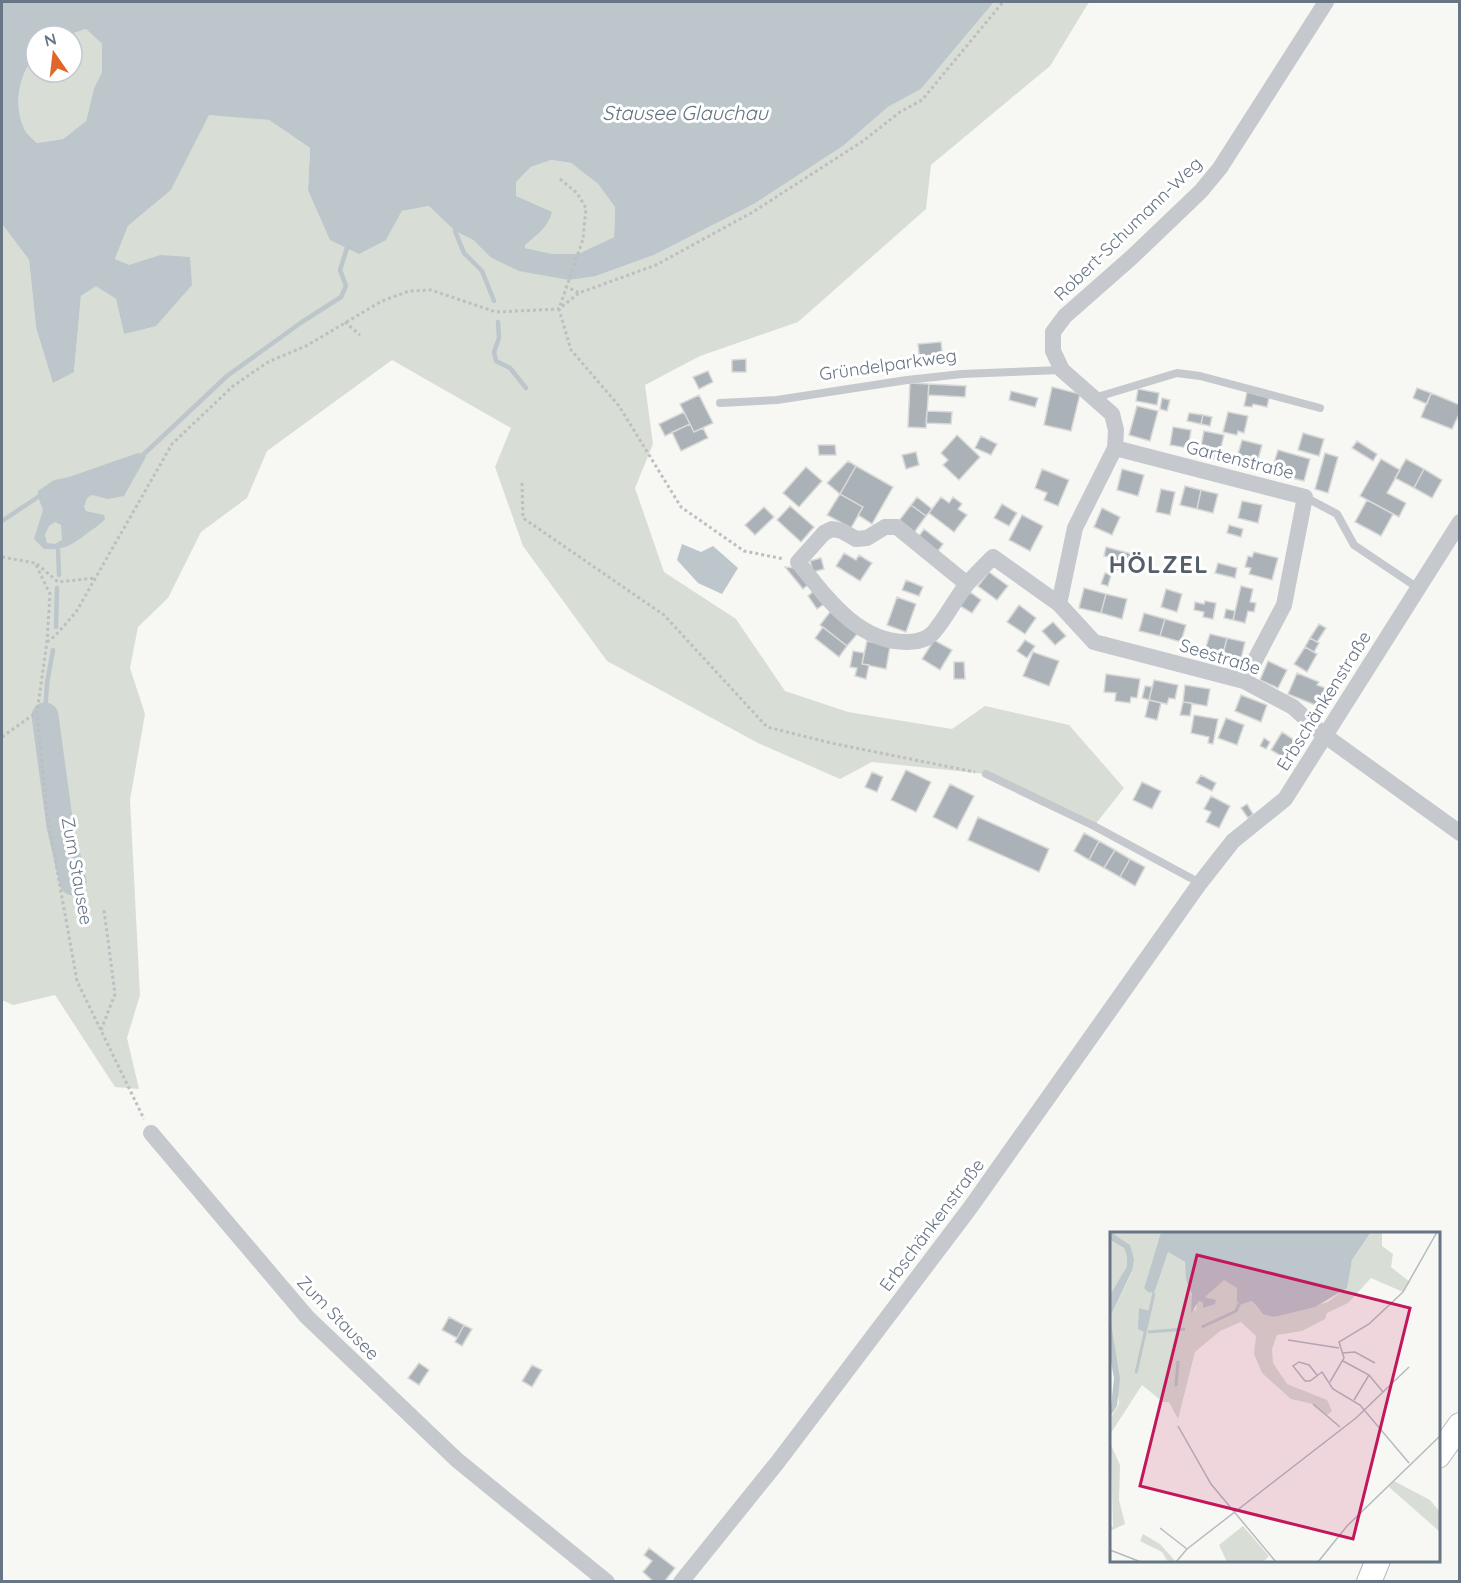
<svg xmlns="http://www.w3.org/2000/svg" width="1461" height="1583" viewBox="0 0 1461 1583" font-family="Quicksand,sans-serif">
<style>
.green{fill:#d8ded5}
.water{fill:#bdc6cb;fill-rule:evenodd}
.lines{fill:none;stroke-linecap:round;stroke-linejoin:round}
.stream{stroke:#bdc6cb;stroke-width:4.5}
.river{stroke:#bdc6cb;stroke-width:27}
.building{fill:#aab1b7;stroke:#d9d9d7;stroke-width:1.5}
.secondary-casing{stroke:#b5babf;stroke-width:26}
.path{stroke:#bdbfc1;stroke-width:3;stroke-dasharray:3 3;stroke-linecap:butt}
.lane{stroke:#c5c8cc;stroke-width:8}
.street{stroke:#c5c8cc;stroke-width:16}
.secondary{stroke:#fff;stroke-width:24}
.labels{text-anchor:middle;stroke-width:6;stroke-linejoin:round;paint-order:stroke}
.street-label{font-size:18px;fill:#677585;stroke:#fff}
.water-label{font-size:20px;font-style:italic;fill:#637681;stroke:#fff}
.district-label{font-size:24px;font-weight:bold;letter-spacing:1.5px;fill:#545f6a;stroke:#fff}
.inset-river{fill:none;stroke:#bdc6cb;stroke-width:3}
.inset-road{fill:none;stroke:#b4bbc1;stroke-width:1.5}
.view{fill:#c2185b;fill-opacity:0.15;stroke:#c2185b;stroke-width:3}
.inset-edge{fill:none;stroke:#677585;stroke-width:3}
</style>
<rect width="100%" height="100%" fill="#f7f7f4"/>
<!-- green -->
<path class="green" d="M994,2H1089L1050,66L931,165L926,209L798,322L700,356L645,385L653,444L635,488L664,572L736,619L785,691L848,712L952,729L985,706L1069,725L1124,788L1094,826L986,774L872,762L840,779L758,743L607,661L523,546L495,467L511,428L392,360L267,451L247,498L201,532L168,598L138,627L130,668L145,714L130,800L140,995L127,1038L139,1089L115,1087L55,995L13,1005L2,1000V224L29,260L36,327L74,372L81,296L96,285L116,299L124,333L160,255L129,266L115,259L128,226L171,190L209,114L269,120L310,148L308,190L386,240L402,211L430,206L455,231L473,240L490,257L596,276L654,255L754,204L843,146L888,107L921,89Z
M86,29L102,44V72L94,88L86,121L63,139L37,143C33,139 26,134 24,128C13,105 19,73 36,55V72H72V36H65Z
M551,160L571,163L598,184L615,207L614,237L578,254H553L525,248L524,245L536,236L534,206L516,196V182L531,167Z"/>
<!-- water -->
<path class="water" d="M2,2H994L921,89L888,107L843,146L754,204L654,255L596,276L569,280L519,271L490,257L473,240L455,231L429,206L402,211L386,240L359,254L330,240L308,190L310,148L269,120L209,115L171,190L128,226L115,259L129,265L160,255L190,257L192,285L156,326L124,334L116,299L96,286L81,296L74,372L53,383L36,327L29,260L2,224ZM86,29L102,44V72L94,88L86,121L63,139L37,143C33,139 26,134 24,128C13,105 19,73 36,55V36H65ZM551,160L571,163L598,184L615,207L614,237L578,254H553L525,248V245C536,236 549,226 552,212L516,196V182L531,167Z
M138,453L144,454L146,457L124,496L108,499L92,495L87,498L84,507L86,511L104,515L105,519C99,526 92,529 85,535C70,546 64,550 44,549L34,539L43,510L38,497V491L54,480L69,477ZM55,522L61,525L62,540L55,544L47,543L45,535L49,526Z
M682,544L701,552L713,546L738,568L722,594L698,583L677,560Z"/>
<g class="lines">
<!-- stream -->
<path class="stream" d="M455,231L464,253L482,271L494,301
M498,322L499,338L494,352L496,361L510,368L526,388
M144,454L227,376L302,322L341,297L346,286L340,270L347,248
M2,521L38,497
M58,550L59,575
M56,627L57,588
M45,716L47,683L53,650"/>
<!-- river -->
<path class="river" d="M45,716L60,826L73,882"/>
</g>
<!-- building -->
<path class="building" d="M941,342L943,361L920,363L918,344Z
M746,359V372H732V360Z
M708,371L713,382L699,389L693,377Z
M910,383L929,384L926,428L908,427Z
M929,384L966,386L965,397L928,395Z
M1052,387L1080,394L1071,431L1044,425Z
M1417,388L1431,393L1427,404L1413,398Z
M1138,389L1159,393L1157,405L1136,401Z
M1011,391L1038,398L1035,407L1009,400Z
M1247,392L1269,398L1267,407L1253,404L1252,407L1244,406Z
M1431,393L1460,405V412L1452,429L1421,417Z
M699,395L713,423L694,432L680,404Z
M1162,398L1170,400L1167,411L1160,409Z
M1137,406L1158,411L1150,441L1129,435Z
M927,411L952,412L951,424L926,423Z
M684,412L690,424L665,436L659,424Z
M1228,412L1248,416L1244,433L1238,431L1237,435L1223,432Z
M1189,413L1203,415L1201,424L1187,421Z
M1203,415L1212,417L1210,426L1201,424Z
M690,424L694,432L703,428L708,438L681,451L672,432Z
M1173,427L1191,430L1188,448L1170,445Z
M1204,431L1224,435L1218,460L1199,456Z
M1303,433L1324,439L1319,456L1298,450Z
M957,435L980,457L959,480L943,465L948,460L941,453Z
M981,436L997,444L991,455L975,448Z
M1242,440L1262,445L1256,467L1236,461Z
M1357,441L1377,454L1373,461L1352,448Z
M818,445H835L836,455H819Z
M1278,450L1310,459L1304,481L1280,475L1281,472L1275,471L1277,464L1274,463Z
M916,452L919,465L906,469L902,455Z
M1325,453L1338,457L1328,493L1315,489Z
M1381,459L1400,470L1387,493L1406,503L1399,517L1360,496Z
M1406,459L1424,469L1414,488L1395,478Z
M848,461L856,466L840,494L827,483Z
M856,466L893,487L872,524L858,515L863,507L840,494Z
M806,467L822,481L799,507L783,493Z
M1042,469L1069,480L1058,506L1044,500L1047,493L1035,488Z
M1122,469L1144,475L1138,496L1117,490Z
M1424,469L1442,480L1432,498L1414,488Z
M1185,486L1201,490L1197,509L1180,505Z
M1161,489L1175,492L1170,515L1156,512Z
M1201,490L1218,494L1213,513L1197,509Z
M840,494L863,507L851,528L827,515Z
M917,497L932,509L926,516L911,505Z
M941,497L949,503L953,497L962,504L958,509L967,515L954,532L929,513Z
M1367,500L1393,514L1381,536L1355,522Z
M1242,501L1262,505L1258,523L1238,518Z
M1002,504L1017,513L1009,526L994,518Z
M911,505L926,516L913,534L898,522Z
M790,506L814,527L801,542L777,520Z
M764,507L774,517L755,535L745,525Z
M1102,508L1120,517L1112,535L1094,527Z
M1022,515L1043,526L1030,551L1009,540Z
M1229,525L1243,529L1241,537L1227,533Z
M924,529L943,544L936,554L917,539Z
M1106,547L1132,554L1130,563L1123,561L1121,571L1111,568L1114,558L1104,556Z
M1254,552L1278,558L1272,580L1249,574L1251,568L1245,567L1248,556L1252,557Z
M844,553L856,560L859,555L872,563L860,581L836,566Z
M821,558L824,569L813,572L810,561Z
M1218,563L1237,568L1235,578L1215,573Z
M785,567L796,568L810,583L803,589Z
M989,572L1008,586L997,600L978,586Z
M1105,573L1111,575L1108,586L1101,584Z
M906,580L923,587L919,596L902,590Z
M1241,586L1253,589L1250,602L1256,603L1254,612L1248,611L1245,623L1233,620Z
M1084,588L1106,594L1101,613L1079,608Z
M1166,589L1182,594L1177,612L1161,607Z
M814,591L824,604L817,609L808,596Z
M970,592L981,600L972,613L960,606Z
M1106,594L1127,599L1122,619L1101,613Z
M897,597L916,604L906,632L887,625Z
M1205,601L1216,603L1213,619L1203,617L1204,612L1194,610L1195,602L1204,604Z
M1019,605L1036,618L1025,634L1007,622Z
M1226,609L1235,611L1233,620L1224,618Z
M830,612L858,633L847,646L820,625Z
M1144,613L1165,619L1160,636L1139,631Z
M1165,619L1186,625L1181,642L1160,636Z
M1053,622L1066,636L1055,645L1042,631Z
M1319,624L1326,628L1317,642L1310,638Z
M823,627L847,646L839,657L815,638Z
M1210,634L1227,638L1222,658L1204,653Z
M1227,638L1245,642L1240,663L1222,658Z
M1310,638L1319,643L1314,652L1305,647Z
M934,640L952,650L940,670L922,659Z
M1025,640L1035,646L1027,658L1017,651Z
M867,641L890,646L886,669L862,664Z
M1305,647L1317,654L1307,672L1294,664Z
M853,651L864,653L862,664L869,665L866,679L855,676L857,668L850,667Z
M1033,652L1059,661L1049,686L1023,676Z
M1268,661L1287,670L1278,688L1260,680Z
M954,662H964L965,679H954Z
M1297,673L1319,682L1317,685L1325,688L1318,706L1288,694Z
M1106,674L1140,679L1137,698L1131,697L1130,703L1115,701L1116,693L1104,692Z
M1154,680L1178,685L1175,699L1169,698L1167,704L1149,700Z
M1185,685L1210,689L1207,706L1183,702Z
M1145,686L1152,687L1149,700L1142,698Z
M1241,695L1267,705L1261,722L1235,711Z
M1149,700L1161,703L1157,720L1145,717Z
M1183,702L1192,703L1190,716L1180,715Z
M1194,715L1218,719L1213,744L1208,743L1209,737L1191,733Z
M1226,718L1244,725L1237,745L1218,738Z
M1282,732L1299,743L1288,760L1271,750Z
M1264,738L1270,742L1266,749L1260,746Z
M906,770L931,782L916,812L891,800Z
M872,772L883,777L877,792L865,787Z
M1201,775L1216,783L1212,791L1196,783Z
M1142,782L1161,791L1152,809L1133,800Z
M950,784L974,796L957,829L933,817Z
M1211,796L1230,806L1219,828L1206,822L1211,812L1204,809Z
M1247,804L1253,814L1248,818L1241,808Z
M978,817L1049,849L1039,872L968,840Z
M1084,833L1099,841L1089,860L1074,851Z
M1099,841L1115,850L1104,868L1089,860Z
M1115,850L1130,859L1120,877L1104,868Z
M1130,859L1145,867L1135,886L1120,877Z
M449,1317L464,1325L457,1338L442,1330Z
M464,1325L472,1329L462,1346L455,1342Z
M419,1363L429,1370L419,1385L408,1378Z
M532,1365L542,1370L532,1387L522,1381Z
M649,1548L675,1568L664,1582H654L643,1572L652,1561L644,1555Z"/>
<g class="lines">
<defs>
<path id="secondary" d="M1438,1456L1460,1425
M1369,1582L1378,1560"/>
</defs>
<!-- secondary casing -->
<use href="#secondary" class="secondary-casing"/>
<!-- path -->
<path class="path" d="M560,179L577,193L586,208L583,239L559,309L571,350L619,406L681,507L744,551L784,559
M565,286L579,293
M345,322L360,335
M522,483L523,518L664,615L767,727L831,743L975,772
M2,557L35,563L50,594L47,642L37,712L47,814L77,981L144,1119
M37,564L58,582L95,578
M47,642L55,636L76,612L172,444L233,386L268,362L306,346L382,301L409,291L431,290L496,312L559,309L579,293L656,265L753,212L863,141L900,112L922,100L1003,2
M2,737L37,712
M101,1030L115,994L104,910"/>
<!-- lane -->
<path class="lane" d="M1094,398L1177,373L1200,376L1320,408
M720,403L777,400L907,380L962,374L1061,370
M1305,497L1337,514L1354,545L1418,588
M986,774L1094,826L1200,883"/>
<!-- street -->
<path class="street" d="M1115,448L1305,497L1284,605L1244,681
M967,584L897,527H885L867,538L856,539L842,531L832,529L824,533L798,562C826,597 858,643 908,642C918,642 926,640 933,633C946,618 955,599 967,584C975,575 984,566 993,557L1059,604L1094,642L1244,681L1293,707L1324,735L1460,833
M1059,604L1075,528L1115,448L1116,430L1112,414L1062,370L1053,351V332L1065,316L1132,257L1201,191L1220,168L1326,2
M151,1133L307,1317L457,1460L607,1582
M681,1582L777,1463L970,1208L1200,883L1233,841L1285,799L1460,522"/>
<!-- secondary -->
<use href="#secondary" class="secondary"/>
</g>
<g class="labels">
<!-- street labels -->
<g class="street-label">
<text transform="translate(1128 229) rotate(-44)" y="6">Robert-Schumann-Weg</text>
<text transform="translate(888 365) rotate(-8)" y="6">Gründelparkweg</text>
<text transform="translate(1240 460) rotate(14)" y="6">Gartenstraße</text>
<text transform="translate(1220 657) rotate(17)" y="6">Seestraße</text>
<text transform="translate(1324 701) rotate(-58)" y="6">Erbschänkenstraße</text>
<text transform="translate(77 871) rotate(80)" y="6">Zum Stausee</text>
<text transform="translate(932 1225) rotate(-53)" y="6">Erbschänkenstraße</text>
<text transform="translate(338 1318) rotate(46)" y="6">Zum Stausee</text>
</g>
<!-- water labels -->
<g class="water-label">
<text x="685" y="120">Stausee Glauchau</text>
</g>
<!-- district labels -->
<g class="district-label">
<text x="1159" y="573">HÖLZEL</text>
</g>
</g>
<!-- overview -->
<g transform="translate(1110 1232)">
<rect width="330" height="330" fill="#f7f7f4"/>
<path d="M1,0H51L34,56L58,20L75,30L85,80L88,69L93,71V76L101,66L95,65L114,47L127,56V70L130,73L142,69L149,78L164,85L218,70L236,56L242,28L261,0H272V14L283,22L281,35L300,50L293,60L261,46L238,71L217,81L215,87L192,99L167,103L162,117L163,131L177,152L217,168L222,179L217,183L203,172L181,167L152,141L144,122L146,104L131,90L110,99L85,120L68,187L59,170H53L32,153L1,201V213L10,233L9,268L15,292L0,299V293L3,295L0,187L9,172L0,85L22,40L20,13ZM0,8L14,16L17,25V34L0,63ZM284,249L320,268L330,280V300L279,255ZM133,294L159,324L153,330H117L109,313ZM33,302L50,312L66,330H58L52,320L30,309Z" fill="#d8ded5"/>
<path d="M1,0L20,13L24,27L22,39L0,85L10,147L7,174L0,185L4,146L0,125V63L17,34V25L14,16L0,8ZM51,0H261L242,28L237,56L205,75L164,85L153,82L142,69L130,73L127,70V56L114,48L95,65L106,68L105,72L93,76V71L89,69L81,81L82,62L76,48L75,30L58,20L44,61L38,60L34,56ZM29,76L40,79L34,100L28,97Z" fill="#bdc6cb"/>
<path class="inset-river" d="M92,95L126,79L129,72M38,100L75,97M26,141L44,61M66,154L68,129"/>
<path class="inset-road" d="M178,108L229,116M232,121L245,120L265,131M233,129L259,143L244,168M207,143L199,133L189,130L183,134L195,149H200L212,140L223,157L250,173L299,231M259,143L273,160M220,150L234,126L229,110L259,92L293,60L327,0M203,172L230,195M68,194L101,252L166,330M50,296L77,317M0,318L31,330M66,330L77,317L246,186L299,135M208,330L237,294L330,204"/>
<path class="view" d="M87,23L300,76L243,307L30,254Z"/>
<rect width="330" height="330" class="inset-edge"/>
</g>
<!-- border -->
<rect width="1461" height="1583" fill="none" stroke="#677585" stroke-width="6"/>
<!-- north arrow -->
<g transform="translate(54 54) rotate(346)"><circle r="28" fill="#ffffff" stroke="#c2c8ce" stroke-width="1.5"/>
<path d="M0-4.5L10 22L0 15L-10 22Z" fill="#e1662a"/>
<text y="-9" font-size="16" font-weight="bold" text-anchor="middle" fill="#677585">N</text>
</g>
</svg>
